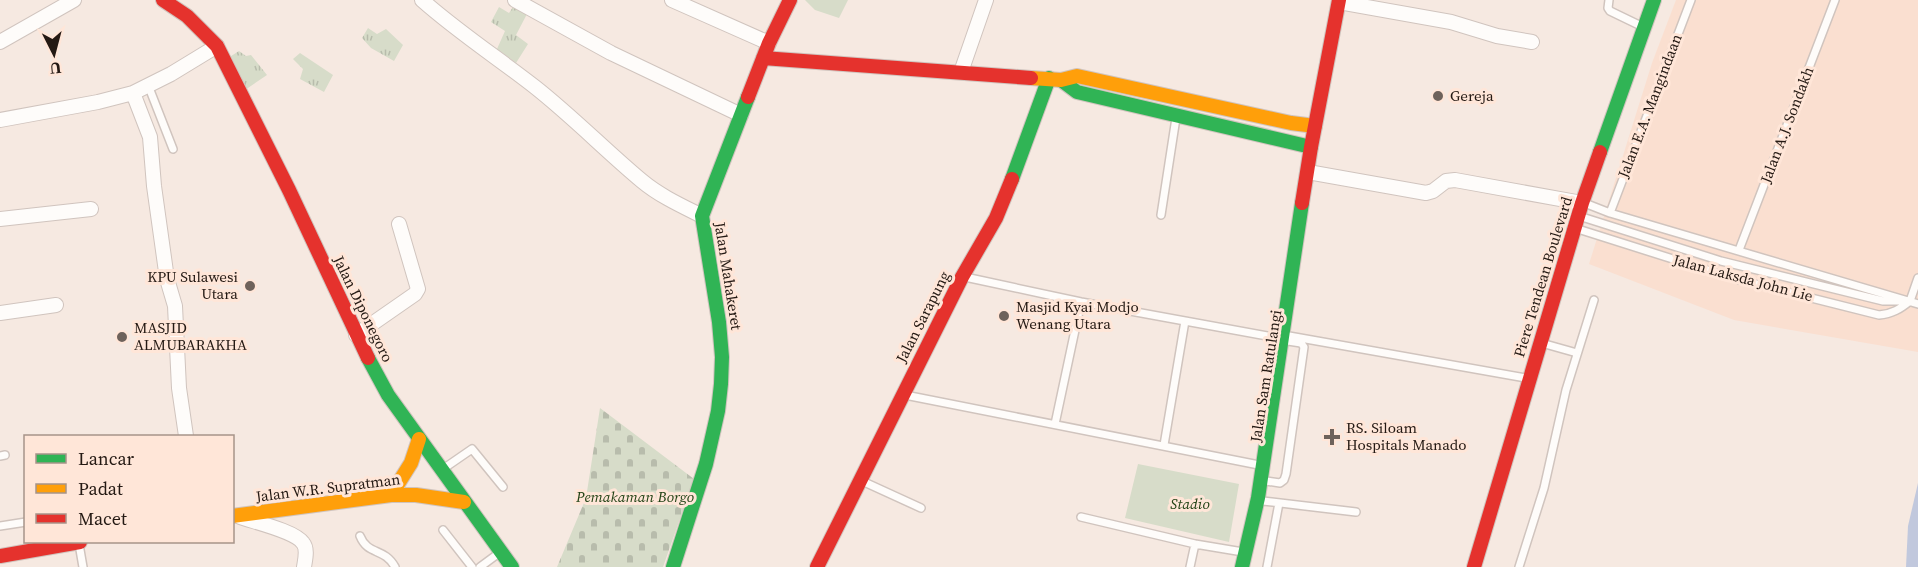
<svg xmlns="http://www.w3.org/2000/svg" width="1918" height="567" viewBox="0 0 1918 567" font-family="'Source Serif 4',serif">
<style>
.built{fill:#fadfd0}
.grass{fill:url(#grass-tufts)}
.cemetery{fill:url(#cemetery-stones)}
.park{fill:#d7dcc9}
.water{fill:#c1c8dd}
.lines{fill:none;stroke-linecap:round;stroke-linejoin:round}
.lane-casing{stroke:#d0c4be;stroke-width:10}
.street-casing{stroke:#d0c4be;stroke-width:16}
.fast-casing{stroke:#d0c4be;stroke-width:16}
.slow-casing{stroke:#d0c4be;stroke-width:16}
.jam-casing{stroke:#d0c4be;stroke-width:16}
.lane{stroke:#fefcfa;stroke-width:7}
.street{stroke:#fefcfa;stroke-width:14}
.fast{stroke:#30b455;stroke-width:14}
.slow{stroke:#ff9f0a;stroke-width:14}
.jam{stroke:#e5322d;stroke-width:14}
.poi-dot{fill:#6e625b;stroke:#ffe6d8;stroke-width:2}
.labels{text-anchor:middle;stroke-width:6;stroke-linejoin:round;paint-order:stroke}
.poi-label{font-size:15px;fill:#241913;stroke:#ffe6d8;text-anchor:start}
.street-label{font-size:15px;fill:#241913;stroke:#ffe6d8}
.park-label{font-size:15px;font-style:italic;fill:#214215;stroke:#ffe6d8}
</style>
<defs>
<pattern id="grass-tufts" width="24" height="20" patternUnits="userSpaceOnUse" patternTransform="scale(1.5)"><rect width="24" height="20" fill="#d7dcc9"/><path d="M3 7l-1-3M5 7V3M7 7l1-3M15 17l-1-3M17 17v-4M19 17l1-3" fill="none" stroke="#b8bcac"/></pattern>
<pattern id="cemetery-stones" width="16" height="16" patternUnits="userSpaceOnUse" patternTransform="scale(1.5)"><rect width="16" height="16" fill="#d7dcc9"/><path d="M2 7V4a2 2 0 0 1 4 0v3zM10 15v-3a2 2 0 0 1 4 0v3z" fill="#b8bcac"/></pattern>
</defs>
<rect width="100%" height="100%" fill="#f6e9e1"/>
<!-- built -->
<path class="built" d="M1676,0H1918V352L1734,320L1589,264L1652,63Z"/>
<!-- grass -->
<path class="grass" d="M515,4L527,14L516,35L528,44L516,63L497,49L505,31L491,22L499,7L509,13Z
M368,28L377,34L386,29L403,45L394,61L371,48L362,38Z
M239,51L246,56L251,55L267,75L245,90L228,58Z
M300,53L333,75L324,92L300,79L303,69L293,59Z"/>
<!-- cemetery -->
<path class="cemetery" d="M600,408L694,479L663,567H557L586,498Z"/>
<!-- park -->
<path class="park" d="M805,0H848L839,18L815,10Z
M1138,464L1239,484L1229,542L1125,518Z"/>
<!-- water -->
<path class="water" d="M1918,483V567H1906L1908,526Z"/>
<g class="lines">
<defs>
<path id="lane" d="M1609,0L1608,8L1610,11L1639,25
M148,85L173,149
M1587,204L1610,213L1918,304
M1610,213L1691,0
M1161,215L1176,118
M1582,217L1721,261L1883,301H1904
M1581,230L1736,279L1879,315C1892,314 1900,309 1910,301
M1739,250L1835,0
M965,277L1081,302L1278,338
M1910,301L1918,278
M1289,336L1526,378
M1545,344L1577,353
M905,395L1259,465
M1055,424L1081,302
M1164,445L1185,321
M0,456L5,455
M443,469L472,449L503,487
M862,481L921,508
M1266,481L1280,483L1284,480L1286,474L1304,347L1301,343L1288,341
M1263,501L1356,512
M1081,517L1195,544
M0,526L26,522
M443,530L472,567
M360,536C368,556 384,547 395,567
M79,544L83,567
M480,567L499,553
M1190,567L1195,544L1243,552
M1267,567L1279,503
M1519,567L1544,488L1566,390L1594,300"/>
<path id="street" d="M422,0C458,32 498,58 535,87C573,117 606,151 642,181C660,196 682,206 702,216
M515,0L611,53L741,115
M672,0L769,43
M1339,2L1451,22L1497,36L1532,42
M0,42L74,0
M961,72L986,0
M133,93L150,137L154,186L167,279L175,306L179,388L186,436
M0,120L98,102L133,93L171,74L217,46
M1308,172L1426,193L1433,191L1446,181L1455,180L1582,203
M0,219L91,209
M0,313L56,305
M356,335L415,294L418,289L399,224
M240,517C254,522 295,531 303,543C308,549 305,560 304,567"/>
<path id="fast" d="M1061,80L1077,92L1311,147
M1600,152L1654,0
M1012,179L1049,78
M368,358L388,395L512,567
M673,567L706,464L718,411L721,384L722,357L719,322L702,216L748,97
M1242,567L1258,498L1302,203"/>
<path id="slow" d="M1031,78L1061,80L1077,76L1291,123L1315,126
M391,495L411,463L419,439
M232,516L391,495H416L464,502"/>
<path id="jam" d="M163,0L187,16L217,46L289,190L368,358
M763,58L1031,78
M748,97L769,43L790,0
M1302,203L1311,147L1339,0
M0,556L80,542
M817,567L962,277L996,218L1012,179
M1474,567L1582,203L1600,152"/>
</defs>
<!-- lane casing -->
<use href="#lane" class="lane-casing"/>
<!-- street casing -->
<use href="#street" class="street-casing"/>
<!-- fast casing -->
<use href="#fast" class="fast-casing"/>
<!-- slow casing -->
<use href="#slow" class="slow-casing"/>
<!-- jam casing -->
<use href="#jam" class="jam-casing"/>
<!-- lane -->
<use href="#lane" class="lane"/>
<!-- street -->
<use href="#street" class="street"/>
<!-- fast -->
<use href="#fast" class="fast"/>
<!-- slow -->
<use href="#slow" class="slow"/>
<!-- jam -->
<use href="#jam" class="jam"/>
</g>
<!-- markers -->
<g class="poi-dot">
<circle cx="1438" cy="96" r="6"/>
<circle cx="250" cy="286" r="6"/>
<circle cx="1004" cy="316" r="6"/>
<circle cx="122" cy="337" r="6"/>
<path d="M1329 428h6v6h6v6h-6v6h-6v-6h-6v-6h6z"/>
</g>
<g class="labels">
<!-- poi labels -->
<g class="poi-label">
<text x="1450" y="101">Gereja</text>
<text x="238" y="282" text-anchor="end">KPU Sulawesi<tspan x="238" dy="17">Utara</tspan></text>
<text x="1016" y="312">Masjid Kyai Modjo<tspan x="1016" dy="17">Wenang Utara</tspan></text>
<text x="134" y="333">MASJID<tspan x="134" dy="17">ALMUBARAKHA</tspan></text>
<text x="1346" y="433">RS. Siloam<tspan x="1346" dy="17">Hospitals Manado</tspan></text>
</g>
<!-- street labels -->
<g class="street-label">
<text transform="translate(1650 106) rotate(-69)" y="5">Jalan E.A. Mangindaan</text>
<text transform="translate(1787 125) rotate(-69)" y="5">Jalan A.J. Sondakh</text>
<text transform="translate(728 276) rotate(81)" y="5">Jalan Mahakeret</text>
<text transform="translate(1543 277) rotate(-73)" y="5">Piere Tendean Boulevard</text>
<text transform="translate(1743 278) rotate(15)" y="5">Jalan Laksda John Lie</text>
<text transform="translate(363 309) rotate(64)" y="5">Jalan Diponegoro</text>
<text transform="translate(923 317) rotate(-63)" y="5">Jalan Sarapung</text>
<text transform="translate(1266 376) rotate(-81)" y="5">Jalan Sam Ratulangi</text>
<text transform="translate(328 488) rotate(-7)" y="5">Jalan W.R. Supratman</text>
</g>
<!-- park labels -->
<g class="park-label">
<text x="635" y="502">Pemakaman Borgo</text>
<text x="1190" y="509">Stadio</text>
</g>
</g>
<!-- legend -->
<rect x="24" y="435" width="210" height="108" fill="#ffe6d8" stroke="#a79489" stroke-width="1.5"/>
<rect x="36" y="454" width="30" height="9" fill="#30b455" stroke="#a79489" stroke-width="1.5"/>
<text x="78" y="465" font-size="18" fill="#241913">Lancar</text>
<rect x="36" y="484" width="30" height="9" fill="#ff9f0a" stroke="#a79489" stroke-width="1.5"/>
<text x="78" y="495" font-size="18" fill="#241913">Padat</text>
<rect x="36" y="514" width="30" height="9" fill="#e5322d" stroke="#a79489" stroke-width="1.5"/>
<text x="78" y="525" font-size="18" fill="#241913">Macet</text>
<!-- north arrow -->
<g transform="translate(54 54) rotate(174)" stroke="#ffe6d8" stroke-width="4.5" paint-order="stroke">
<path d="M0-4.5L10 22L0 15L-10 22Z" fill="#241913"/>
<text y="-9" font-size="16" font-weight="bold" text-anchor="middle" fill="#241913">U</text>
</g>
</svg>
